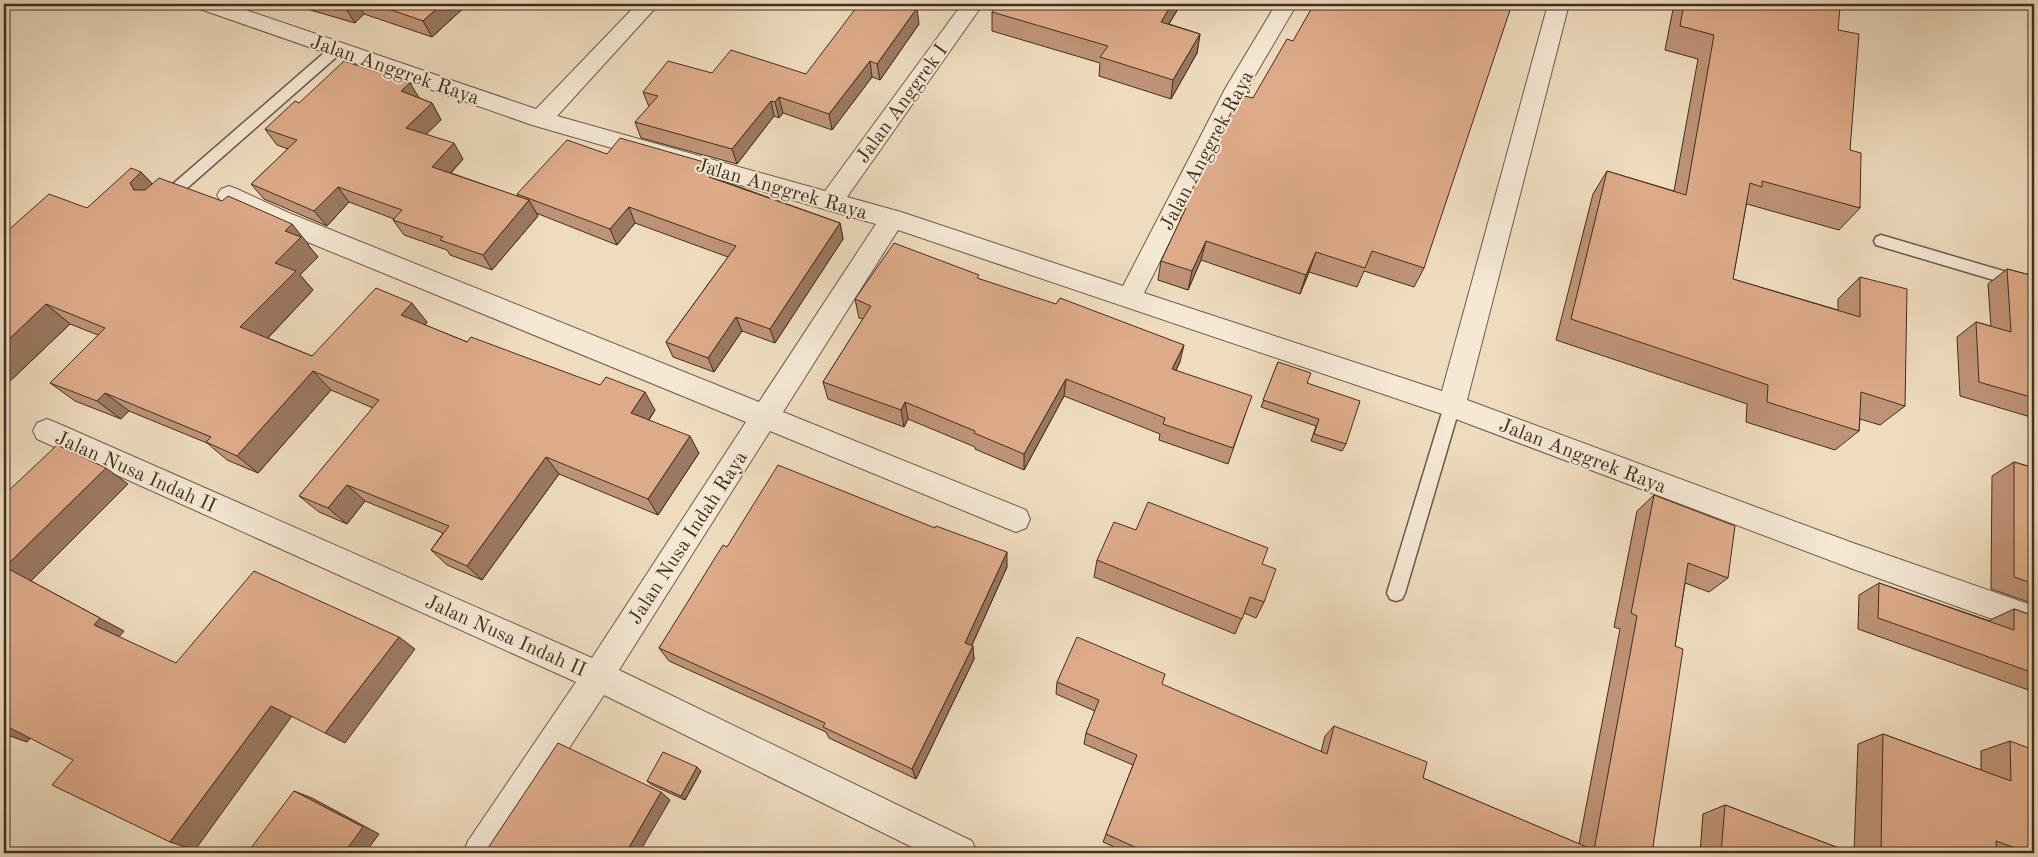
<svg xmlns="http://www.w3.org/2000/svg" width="2038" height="857" viewBox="0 0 2038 857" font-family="'Old Standard TT',serif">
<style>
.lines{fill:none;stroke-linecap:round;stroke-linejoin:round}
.service-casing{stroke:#6c5a46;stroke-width:3}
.minor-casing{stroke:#6c5a46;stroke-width:2}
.service{fill:#f5e8d5;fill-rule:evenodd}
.minor{fill:#f5e8d5;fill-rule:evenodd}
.wall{fill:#bf9377;stroke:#402f1d}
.shaded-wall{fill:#9b7861;stroke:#402f1d}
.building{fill:#deab8a;stroke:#402f1d}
.labels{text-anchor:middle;stroke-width:4;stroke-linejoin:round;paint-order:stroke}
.street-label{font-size:20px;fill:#402f1d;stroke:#f5e8d5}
</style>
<rect width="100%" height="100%" fill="#efdcbf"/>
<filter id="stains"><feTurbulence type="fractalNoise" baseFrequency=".004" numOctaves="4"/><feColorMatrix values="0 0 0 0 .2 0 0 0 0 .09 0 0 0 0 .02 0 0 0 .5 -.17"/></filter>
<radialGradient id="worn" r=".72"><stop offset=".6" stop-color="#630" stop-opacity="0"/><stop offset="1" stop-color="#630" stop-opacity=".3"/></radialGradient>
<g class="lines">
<defs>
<path id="service" d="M337,45L343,49L342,52L169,204H159L157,200L159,196L332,46Z
M1881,235L2034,280V292L1876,245L1874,241L1876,237Z
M1452,399L1458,401L1460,406L1405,593L1402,599L1396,601L1390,599L1387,593L1444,406L1446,401Z"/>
<path id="minor" d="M196,4H228L536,109L637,4H659L557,116L825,191L962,4H983L847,197L901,212L1123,286L1225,89L1276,4H1297L1247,89L1144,293L1442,391L1548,4H1569L1467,400L1853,543L2034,606V634L1853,569L1445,415L898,230L783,412L1026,510L1030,519L1026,528L1016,532L1006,528L770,431L619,670L972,841L977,853H924L604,695L500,853H463L468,841L576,682L37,439L33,431L37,423L47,419L57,423L592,658L746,422L271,227L221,201L217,195L221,189L229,186L237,189L289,213L759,402L876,224L532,125L200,9Z"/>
</defs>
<!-- service casing -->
<use href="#service" class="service-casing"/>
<!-- minor casing -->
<use href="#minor" class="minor-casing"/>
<!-- service -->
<use href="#service" class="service"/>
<!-- minor -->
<use href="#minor" class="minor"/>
</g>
<!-- wall -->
<path class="wall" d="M298,4H468L432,37L364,14L355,23L300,7Z
M1181,4L1169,24L1200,34L1197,53L1171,99L1099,76L1100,63L992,31V12Z
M1674,4H1835L1850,150L1860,208L1839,230L1747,204L1746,206L1733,279L1838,310V299L1860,277L1905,406L1880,425L1860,419L1859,431L1835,450L1746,422L1747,404L1556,340L1593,194L1607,171L1674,191L1698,59L1665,50Z
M919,24L880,80L872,77L832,130L783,113L779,118L774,116L737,164L641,138L635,122L649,107L643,92L712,73L806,74Z
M419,98L432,103L441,120L426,134L463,159L451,173L519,197L517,194L607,154L723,181L840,223L843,239L775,343L742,331L714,372L673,357L666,342L728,257L635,223L617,245L536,213L538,216L492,270L450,255L447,250L404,235L393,220L394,219L349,202L327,226L264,199L251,184L288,149L277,145L265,129L299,103Z
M1253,98L1424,268L1414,287L1364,271L1357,287L1309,272L1300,294L1201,260L1188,290L1158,280L1161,261L1180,221L1183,207Z
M141,172L152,184L309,245H308L318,257L300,275L313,290L268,338L312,356L427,322L425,325L467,342L655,410L649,420L699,453L658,515L559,474L482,580L447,565L431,550L443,533L365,501L347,524L319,512L299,496L373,408L331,390L258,473L227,460L207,443L129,411L121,419L75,401L50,383L98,335L70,324L9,382L4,380V234L87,208Z
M2007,269L2034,276V418L1960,396L1957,337L1976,322L1991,326L1988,284Z
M979,279L1180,362L1176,370L1246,412L1228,464L1159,440L1160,434L1064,396L1024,470L975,449V447L908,419L904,427L828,399L823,382L863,319L859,318L855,299Z
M1278,362L1307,383L1346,444L1342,451L1311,441L1316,426L1261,407Z
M2014,462L2034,468V604L1991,589L1992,476Z
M1654,495L1728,578L1709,592L1685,583L1675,646L1652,853H1128L1103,842L1133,765L1084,744L1086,733L1095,711L1056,694L1057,682L1162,685L1321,752L1325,736L1334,726L1423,778L1579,844L1620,629L1614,627L1637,511Z
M1136,530L1262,564L1264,602L1256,618L1244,613L1235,634L1094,577L1097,560Z
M727,547L1007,567L972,645L974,659L916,779L829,738L826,732L669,661L659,648Z
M1879,583L1990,621V620L2014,609L2034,616V692L1858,629L1859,595Z
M1883,734L1981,770V751L2010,741L2034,853H1854L1858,744Z
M701,771L685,800L652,785L647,781Z
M1725,805L1852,853H1700L1703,814Z"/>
<!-- shaded-wall -->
<path class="shaded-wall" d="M348,4H358L364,14L355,23L345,7Z
M442,4H468L432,37L423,21Z
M1172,4H1181L1158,41L1161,22Z
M917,8L919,24L880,80L877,64Z
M1200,34L1197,53L1171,99L1173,80Z
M870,61L872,77L832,130L829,114Z
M410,83L420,99L401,91Z
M779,97L783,113L779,118L775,102Z
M771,101L774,116L737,164L732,149Z
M432,103L441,120L416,144L406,128Z
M454,143L463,159L442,182L432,167Z
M718,166L723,182L709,177Z
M141,172L161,193L134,190L130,183Z
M338,187L349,202L327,226L314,211Z
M529,200L538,216L492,270L483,255Z
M629,207L635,223L617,245L610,229Z
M840,223L843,239L775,343L770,329Z
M292,224L309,245H308L318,257L300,275L313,290L260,346L240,327L275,263L285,231Z
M1206,241L1201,260L1188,290L1192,271Z
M1316,252L1309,272L1300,294L1306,275Z
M412,303L427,322L416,334L401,315Z
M46,304L70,324L9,382L4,379V344Z
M736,317L742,331L714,372L708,358Z
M1184,345L1180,362L1168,386L1172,369Z
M313,371L331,390L258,473L237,456Z
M1066,379L1064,396L1024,470V454Z
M645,392L655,410L641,431L631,413Z
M105,393L129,411L121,419L97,401Z
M905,402L908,419L904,427L901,410Z
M690,436L699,453L658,515L648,499Z
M546,457L559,474L482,580L467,566Z
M106,468L128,484L31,581L124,631L119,637L94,625L5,567Z
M347,485L365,501L347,524L328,508Z
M1007,552V567L967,656L965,643Z
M399,637L415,649L345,743L325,733Z
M973,646L974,659L916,779L912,769Z
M271,706L292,716L195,850L170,842Z
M4,725L33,735L27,742L4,734Z
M697,767L701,771L685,800L681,796Z
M294,791L312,798L379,834L365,853H344Z
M661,792L670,800L639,853H630L627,851Z"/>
<!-- building -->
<path class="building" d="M335,4H348L345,7Z
M374,4H442L423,21Z
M859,4H901L917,8L877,64L870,61L829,114L779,97L775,102L771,101L732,149L635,122L658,96L643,92L668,61L712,73L731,50L806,74Z
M997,4H1172L1161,22L1200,34L1173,80L1100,57L1108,46L992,12Z
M1314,4H1512L1424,268L1372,251L1365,268L1316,252L1306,275L1206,241L1192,271L1161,261L1186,208L1183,207L1240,95L1253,98L1287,39L1293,41Z
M1684,4H1835V5L1840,7L1838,30L1859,34L1850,150L1861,153L1860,208L1762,181V187L1750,183L1733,279L1860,317V277L1907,289L1905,406L1861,392L1859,431L1767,402L1768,385L1571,319L1607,171L1686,195L1714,35L1680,26Z
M344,61L410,83L401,91L432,103L406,128L454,143L432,167L529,200L483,255L440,240L443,237L393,220L402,210L338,187L314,211L251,184L297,140L265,129L295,101L299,103Z
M620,138L718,166L709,177L840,223L770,329L736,317L708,358L666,342L736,246L629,207L610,229L517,194L567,140L607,154Z
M131,168L141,172L130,183L134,190H145L159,178L222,201L228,196L292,224L285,231L301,237L275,263L296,271L240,327L312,356L376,288L412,303L401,315L467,342L471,337L600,385L606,377L645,392L631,413L690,436L648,499L546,457L467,566L431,550L449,526L347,485L328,508L299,496L379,400L313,371L237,456L206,442L211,437L105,393L97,401L50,383L105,328L46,304L4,344V234L49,194L87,208Z
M894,243L979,275L977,278L1056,304L1060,298L1184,345L1172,369L1252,396L1233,448L1163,424L1165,418L1066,379L1024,454L974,433L975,431L905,402L901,410L823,382L871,306L855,299Z
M2007,269L2034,276V398L1979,382L1976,322L2011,332Z
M1278,362L1311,373L1307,383L1360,401L1346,444L1314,434L1319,419L1263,400Z
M57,445L106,468L5,567L100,618L94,625L176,663L254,571L399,637L325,733L271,706L170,842L52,785L73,760L4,725V726V495Z
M2014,462L2034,468V584L2014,577Z
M778,465L935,528L936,526L1007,552L965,643L973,646L912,769L823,727L825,723L659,648L723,545L727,547Z
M1654,495L1735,526L1728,578L1688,563L1675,646L1683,649L1652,853H1148L1106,834L1137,755L1086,733L1099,700L1057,682L1077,637L1165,674L1162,684L1327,754L1334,726L1427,762L1423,778L1594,850L1637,616L1631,613Z
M1148,502L1268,548L1262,564L1276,569L1264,602L1250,597L1242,619L1097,560L1114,522L1136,530Z
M1879,583L2014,630V609L2034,616V673L1878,618Z
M1883,734L2011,781L2010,741L2034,750V853H2029L1996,841L1997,853H1881Z
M558,743L661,792L627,851L631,853H464L467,849L488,848Z
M663,752L697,767L681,796L647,781Z
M294,791L363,827L344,853H251L248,852Z
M1725,805L1852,853H1721Z"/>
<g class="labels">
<!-- street labels -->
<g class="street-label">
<text transform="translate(395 69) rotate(19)" y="7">Jalan Anggrek Raya</text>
<text transform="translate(901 103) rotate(-54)" y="7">Jalan Anggrek I</text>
<text transform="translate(1206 150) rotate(-62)" y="7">Jalan Anggrek Raya</text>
<text transform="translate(782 188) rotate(16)" y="7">Jalan Anggrek Raya</text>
<text transform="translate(1583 455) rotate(21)" y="7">Jalan Anggrek Raya</text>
<text transform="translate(136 471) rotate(24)" y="7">Jalan Nusa Indah II</text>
<text transform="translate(687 537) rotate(-57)" y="7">Jalan Nusa Indah Raya</text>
<text transform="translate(506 635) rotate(24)" y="7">Jalan Nusa Indah II</text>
</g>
</g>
<!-- margin -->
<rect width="2038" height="857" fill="none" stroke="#efdcbf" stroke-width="20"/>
<rect x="5" y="5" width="2028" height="847" fill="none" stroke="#402f1d" stroke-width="2.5"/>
<rect x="10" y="10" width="2018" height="837" fill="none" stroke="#402f1d"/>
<rect width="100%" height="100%" filter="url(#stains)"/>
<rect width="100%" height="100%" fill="url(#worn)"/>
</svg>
